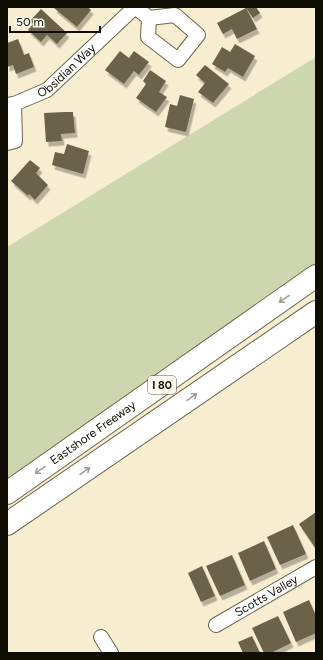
<svg xmlns="http://www.w3.org/2000/svg" width="323" height="660" viewBox="0 0 323 660" font-family="Figtree,sans-serif">
<style>
.grass{fill:#ced6af}
.building{fill:#6b634a;filter:url(#shadow)}
.lines{fill:none;stroke-linecap:round;stroke-linejoin:round}
.street-casing{stroke:#6e654c;stroke-width:16}
.highway-casing{stroke:#6e654c;stroke-width:24}
.street{stroke:#fff;stroke-width:14}
.highway{stroke:#fff;stroke-width:22}
.oneway{stroke:#9f9e9b}
.labels{text-anchor:middle;stroke-width:3.5;stroke-linejoin:round;paint-order:stroke}
.shield{fill:#fefaef;stroke:#57534a;stroke-width:1}
.shield-label{font-size:11px;font-weight:bold;fill:#0f0c04}
.street-label{font-size:12px;fill:#0f0c04;stroke:#fefaef}
</style>
<defs>
<filter id="shadow"><feDropShadow dx="2.5" dy="4.5" stdDeviation="0" flood-color="#0004"/></filter>
</defs>
<rect width="100%" height="100%" fill="#f7edd1"/>
<!-- grass -->
<path class="grass" d="M316,57V276L7,493V247Z"/>
<!-- building -->
<path class="building" d="M55,7H88L91,10L77,27L54,8Z
M247,7H256L260,13L253,18L246,8Z
M246,8L257,29L237,39L232,29L223,34L217,23Z
M41,9L67,33L57,44L47,35L41,42L28,30L33,24L30,21Z
M18,39L24,55L29,53L34,67L16,74L13,65L7,67V43Z
M235,44L255,56L243,77L228,68L225,72L212,64L222,47L230,52Z
M120,51L129,58L134,51L149,62L139,75L134,71L124,84L105,70Z
M205,65L229,84L213,103L198,92L205,83L196,75Z
M150,70L166,81L159,92L167,97L156,112L136,98L146,84L143,81Z
M180,95L194,99L186,132L165,127L170,104L177,106Z
M65,112H73L75,133L61,134L62,141L46,142L44,113Z
M67,144L89,151L83,174L52,165L55,152L64,154Z
M30,160L40,168L36,173L48,185L35,200L29,194L28,196L11,181Z
M316,512V549L299,524Z
M293,525L306,554L280,565L267,537Z
M264,541L276,569L250,581L238,553Z
M232,555L245,585L220,596L206,566Z
M202,566L215,596L201,602L188,573Z
M309,600L316,616V633L296,642L283,612Z
M278,616L291,643L271,653H264L252,628Z
M252,636L260,653H243L238,642Z"/>
<g class="lines">
<defs>
<g id="street">
<path d="M135,7L149,18L148,37L178,60L198,35L175,15L149,18"/>
<path id="s1" d="M7,105L14,104L47,90L135,7"/>
<path d="M7,143L15,141L14,104"/>
<path id="s2" d="M216,625L316,567"/>
<path d="M101,637L111,653"/>
</g>
<g id="highway">
<path id="s3" d="M7,493L316,276"/>
<path d="M7,524L316,312"/>
</g>
</defs>
<!-- street casing -->
<use href="#street" class="street-casing"/>
<!-- highway casing -->
<use href="#highway" class="highway-casing"/>
<!-- street -->
<use href="#street" class="street"/>
<!-- highway -->
<use href="#highway" class="highway"/>
</g>
<!-- one-way arrows -->
<defs><path id="oneway-shaft" d="M-6 0H5M1.5-3L5.5 0L1.5 3" fill="none" stroke-width="1.6" stroke-linecap="round" stroke-linejoin="round"/></defs>
<g class="oneway">
<use href="#oneway-shaft" transform="translate(284 299) rotate(145)"/>
<use href="#oneway-shaft" transform="translate(192 397) rotate(-35)"/>
<use href="#oneway-shaft" transform="translate(40 470) rotate(145)"/>
<use href="#oneway-shaft" transform="translate(85 471) rotate(-35)"/>
</g>
<g class="labels">
<!-- shield labels -->
<rect class="shield" x="148" y="376" width="28" height="18" rx="3"/>
<g class="shield-label">
<text x="162" y="389">I 80</text>
</g>
<!-- street labels -->
<g class="street-label">
<text dy="4" stroke="none"><textPath href="#s1" startOffset="70">Obsidian Way</textPath></text>
<text dy="4" stroke="none"><textPath href="#s3" startOffset="105">Eastshore Freeway</textPath></text>
<text dy="4" stroke="none"><textPath href="#s2" startOffset="58">Scotts Valley</textPath></text>
</g>
</g>
<!-- border -->
<rect width="323" height="660" fill="none" stroke="#0f0c04" stroke-width="16"/>
<!-- scale -->
<path d="M10 26v6h90v-6" fill="none" stroke="#0f0c04" stroke-width="2"/>
<text x="16" y="26" font-size="12" fill="#0f0c04" stroke="#fefaef" stroke-width="3" paint-order="stroke">50 m</text>
</svg>
